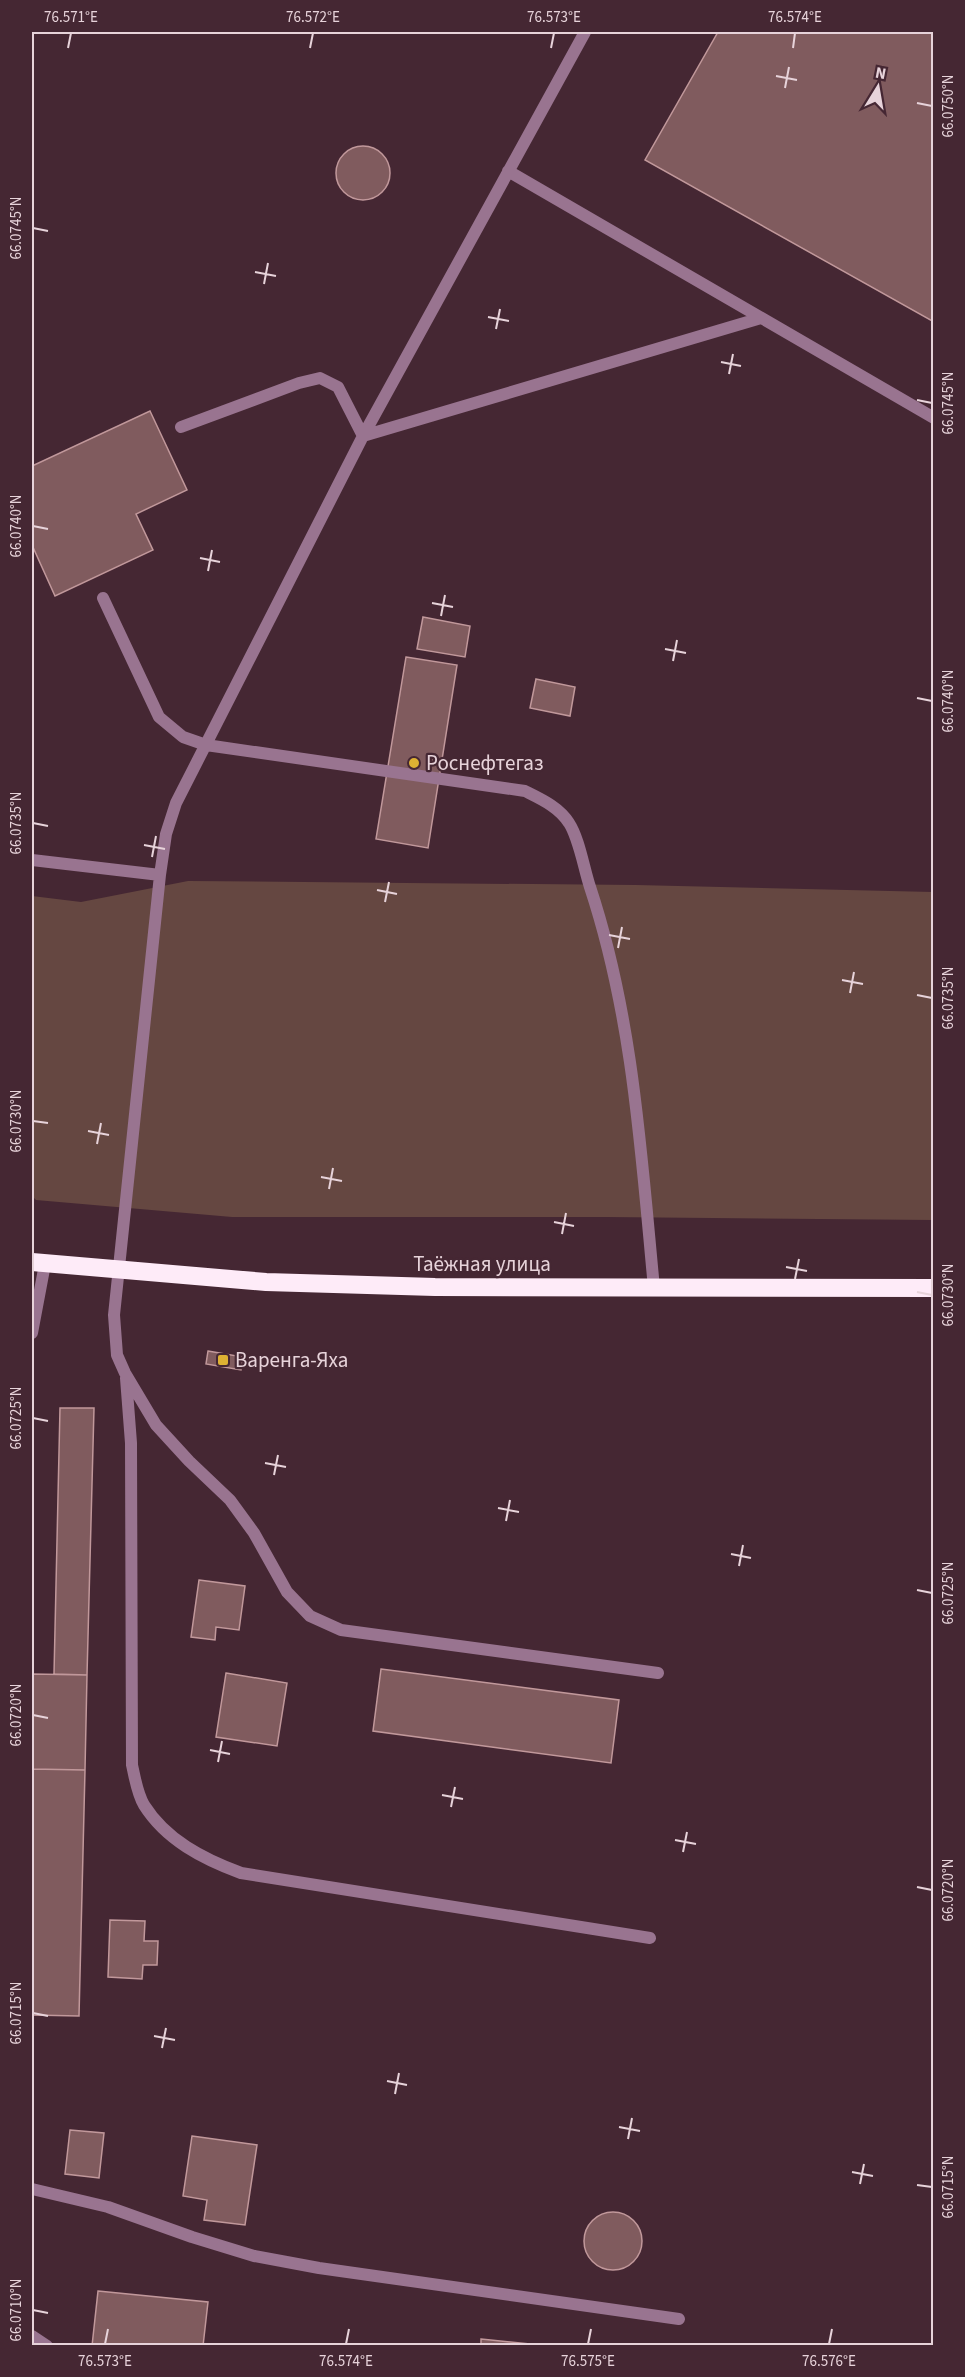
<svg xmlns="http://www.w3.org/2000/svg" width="965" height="2377" viewBox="0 0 965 2377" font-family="'Source Sans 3',sans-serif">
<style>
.green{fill:#654741}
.building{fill:#805b5e;stroke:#c1989b;stroke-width:1.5}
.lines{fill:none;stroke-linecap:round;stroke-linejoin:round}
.lane{stroke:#997490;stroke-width:12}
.highway{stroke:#feebf8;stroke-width:18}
.ticks{fill:none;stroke:#e7d3da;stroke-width:2}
.poi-dot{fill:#ddb133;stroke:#452733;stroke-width:2}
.labels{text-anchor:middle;stroke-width:4.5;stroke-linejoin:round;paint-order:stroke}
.poi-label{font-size:21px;fill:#e7d3da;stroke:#452733;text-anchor:start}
.street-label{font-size:21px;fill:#e7d3da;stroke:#452733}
.neatline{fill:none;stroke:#e7d3da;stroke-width:2}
.ticks-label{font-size:15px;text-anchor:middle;fill:#e7d3da}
</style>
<rect width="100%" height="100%" fill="#452733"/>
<!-- green -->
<path class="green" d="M188,881L636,885L933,892V1220L606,1217H232L36,1200L32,1196V896L81,902Z"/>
<!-- building -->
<path class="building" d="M718,32L934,33V322L645,160Z
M336 173a27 27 0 1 1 54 0a27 27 0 1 1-54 0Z
M150,411L187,490L136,514L153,550L55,596L32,545V466Z
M423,617L470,626L465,657L417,649Z
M406,657L457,665L428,848L376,839Z
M536,679L575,687L570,716L530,708Z
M208,1351L243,1357L241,1370L206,1364Z
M60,1408H94L87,1675L54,1674Z
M199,1580L245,1586L239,1630L216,1627L215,1640L191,1637Z
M381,1669L619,1700L611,1763L373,1731Z
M226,1673L287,1683L277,1746L216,1737Z
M32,1674L87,1675L85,1770L32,1769Z
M32,1769L85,1770L79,2016L32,2015Z
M110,1920L145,1921L144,1941H158L157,1965H143L142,1979L108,1977Z
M70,2130L104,2133L99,2178L65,2174Z
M192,2136L257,2145L245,2225L204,2220L207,2200L183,2196Z
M584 2241a29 29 0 1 1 58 0a29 29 0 1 1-58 0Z
M98,2291L208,2302L203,2346H92Z
M481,2339L550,2346H481Z"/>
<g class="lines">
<!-- lane -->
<path class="lane" d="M508,171L934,418
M181,427L299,383L320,378L338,387L363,436L761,318
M103,598L159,717L183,737L206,745L525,791C541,799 559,807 569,823C579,838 584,869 590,887C633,1017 641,1152 654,1288
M32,860L160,875L114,1315L117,1355L125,1373L156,1425L189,1461L230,1500L254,1533L287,1592L310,1616L341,1630L658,1673
M160,875L166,834L176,803L363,436L585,32
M32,1333L45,1264
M126,1378L131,1443L132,1765C135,1778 137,1793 144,1805C166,1840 203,1859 241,1873L650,1938
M32,2189L108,2207L192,2237L254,2256L319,2268L679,2319
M32,2336L47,2346"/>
<!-- highway -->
<path class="highway" d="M32,1262L266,1282L435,1287L934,1288"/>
</g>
<!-- ticks -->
<path class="ticks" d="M68,48L71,33M310,48L313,33M551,48L554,33M793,48L795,33M776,76L797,80M785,88L789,67M917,103L932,106M33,228L48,231M255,272L276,276M264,284L268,263M488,317L509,321M496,329L500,309M721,362L741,366M729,374L733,354M917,400L932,403M33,526L48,529M200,558L220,562M208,571L212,550M432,603L453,607M441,616L445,595M665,649L686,653M673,661L677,640M917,698L932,701M33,823L48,826M144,845L165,849M152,857L156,836M377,890L397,894M385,902L389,882M609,935L630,939M618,948L622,927M842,980L863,984M850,993L854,972M917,995L932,998M33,1121L48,1123M88,1131L109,1135M97,1144L101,1123M321,1177L342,1181M329,1189L333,1168M554,1222L574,1226M562,1234L566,1213M786,1267L807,1271M795,1279L799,1259M917,1292L932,1295M33,1418L48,1421M265,1463L286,1467M274,1475L278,1455M498,1508L519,1512M506,1521L510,1500M731,1554L751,1558M739,1566L743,1545M917,1590L932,1593M33,1715L48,1718M210,1750L230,1754M218,1762L222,1741M442,1795L463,1799M451,1807L455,1787M675,1840L696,1844M683,1852L687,1832M917,1887L932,1890M33,2013L48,2016M154,2036L175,2040M162,2048L166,2028M387,2081L407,2085M395,2094L399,2073M619,2127L640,2131M628,2139L632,2118M852,2172L873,2176M860,2184L864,2164M917,2185L932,2187M33,2310L48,2313M105,2344L108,2329M346,2344L349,2329M588,2344L591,2329M829,2344L832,2329"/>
<!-- markers -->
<g class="poi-dot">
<circle cx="414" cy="763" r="6"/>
<rect x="217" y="1354" width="12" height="12" rx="3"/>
</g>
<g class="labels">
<!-- poi labels -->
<g class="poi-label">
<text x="426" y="770">Роснефтегаз</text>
<text x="235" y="1367">Варенга-Яха</text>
</g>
<!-- street labels -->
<g class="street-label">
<text x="482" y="1271">Таёжная улица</text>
</g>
</g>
<!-- border -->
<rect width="965" height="2377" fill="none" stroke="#452733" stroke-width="66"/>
<!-- north arrow -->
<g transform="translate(878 87) rotate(11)" stroke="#452733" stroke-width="4.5" paint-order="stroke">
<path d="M0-4.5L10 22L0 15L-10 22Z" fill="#e7d3da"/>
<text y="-9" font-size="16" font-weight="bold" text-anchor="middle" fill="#e7d3da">N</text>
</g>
<rect x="33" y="33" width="899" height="2311" class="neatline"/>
<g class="ticks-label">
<text x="71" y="22">76.571°E</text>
<text x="313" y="22">76.572°E</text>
<text x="554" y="22">76.573°E</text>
<text x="795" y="22">76.574°E</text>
<text transform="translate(948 106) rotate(-90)" y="5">66.0750°N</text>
<text transform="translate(16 228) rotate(-90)" y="5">66.0745°N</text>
<text transform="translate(948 403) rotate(-90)" y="5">66.0745°N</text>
<text transform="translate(16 526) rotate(-90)" y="5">66.0740°N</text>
<text transform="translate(948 701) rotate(-90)" y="5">66.0740°N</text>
<text transform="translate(16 823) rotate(-90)" y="5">66.0735°N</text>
<text transform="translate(948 998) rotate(-90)" y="5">66.0735°N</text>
<text transform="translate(16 1121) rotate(-90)" y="5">66.0730°N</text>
<text transform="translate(948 1295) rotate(-90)" y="5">66.0730°N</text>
<text transform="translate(16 1418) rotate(-90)" y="5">66.0725°N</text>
<text transform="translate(948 1593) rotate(-90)" y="5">66.0725°N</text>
<text transform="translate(16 1715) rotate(-90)" y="5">66.0720°N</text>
<text transform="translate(948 1890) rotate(-90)" y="5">66.0720°N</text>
<text transform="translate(16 2013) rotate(-90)" y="5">66.0715°N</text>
<text transform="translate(948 2187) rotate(-90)" y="5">66.0715°N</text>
<text transform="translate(16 2310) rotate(-90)" y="5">66.0710°N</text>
<text x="105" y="2366">76.573°E</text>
<text x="346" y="2366">76.574°E</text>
<text x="588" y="2366">76.575°E</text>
<text x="829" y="2366">76.576°E</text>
</g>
</svg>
